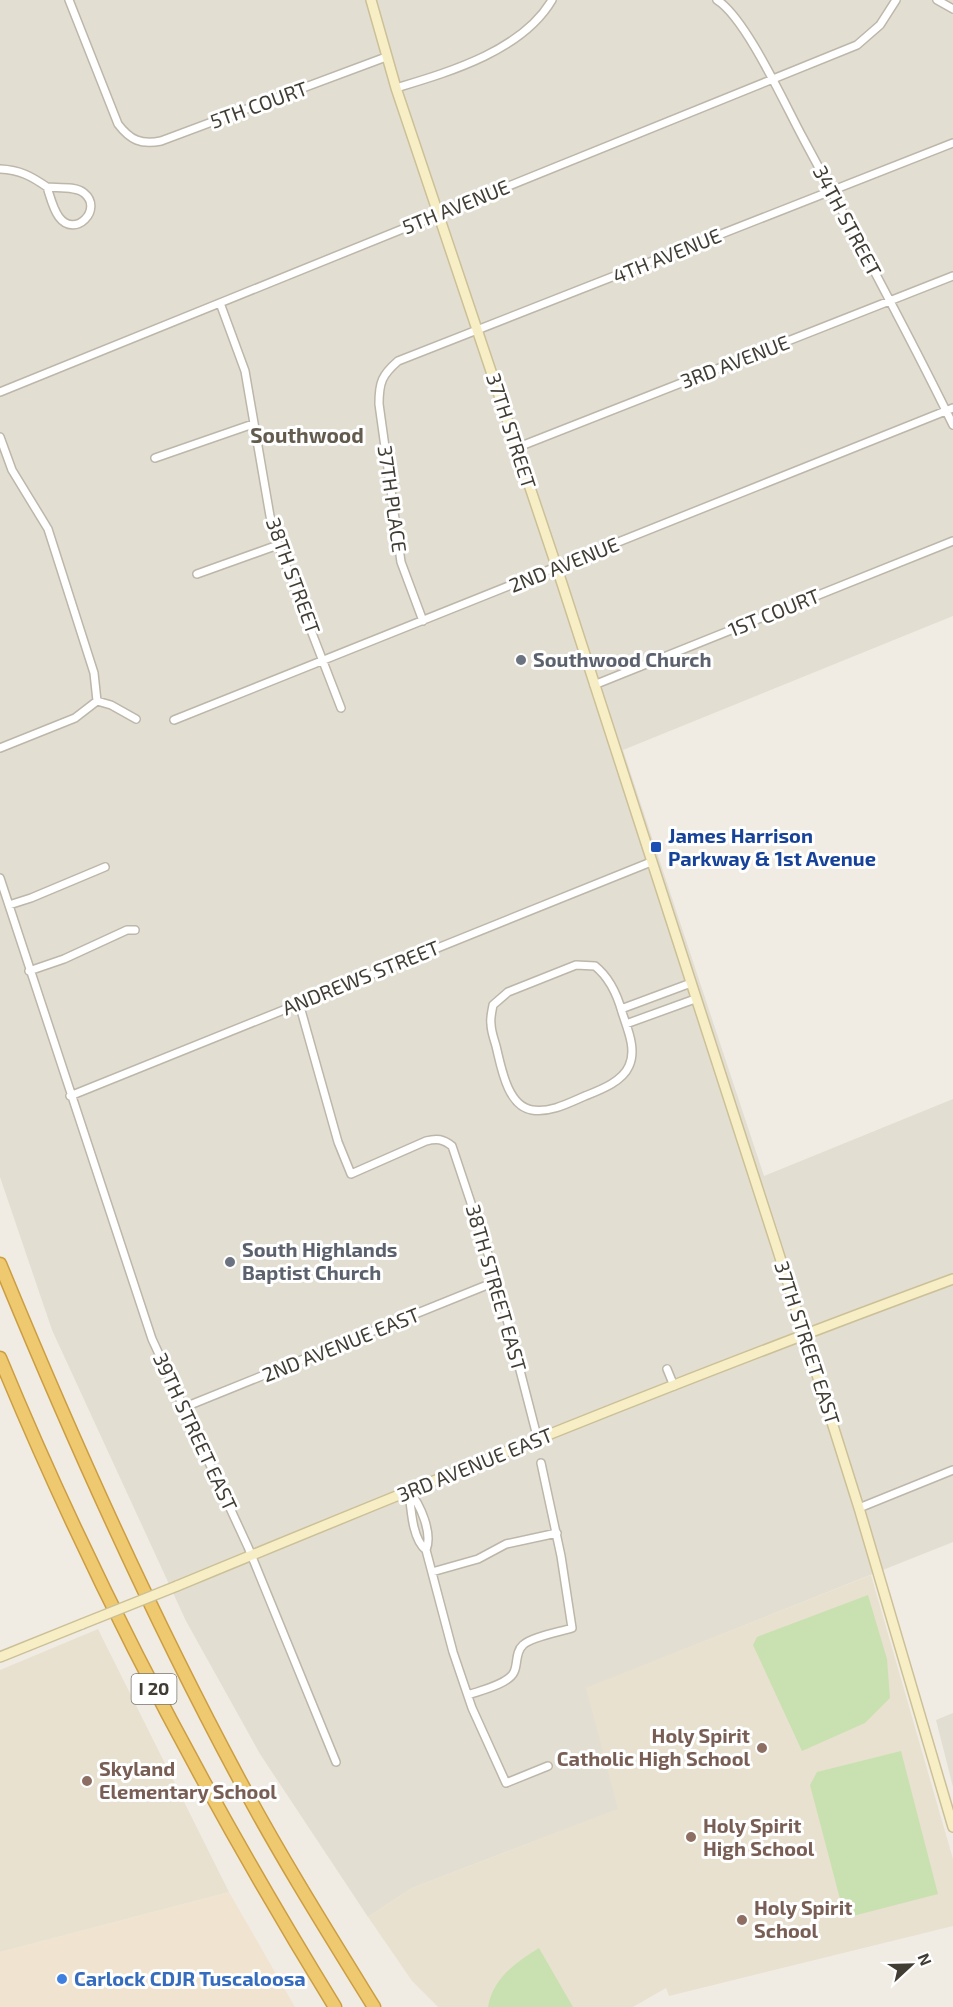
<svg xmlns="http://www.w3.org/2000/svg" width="953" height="2007" viewBox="0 0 953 2007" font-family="'Exo 2',sans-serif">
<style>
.residential{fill:#e3ded2}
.commercial{fill:#f0e4d0}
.education{fill:#e8e1cf}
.green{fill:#c9e1b0}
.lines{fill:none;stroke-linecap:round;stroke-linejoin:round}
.street-casing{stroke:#bdb7aa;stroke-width:10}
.secondary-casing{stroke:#cbc097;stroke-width:12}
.highway-casing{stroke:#cc9e41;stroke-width:15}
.street{stroke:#fff;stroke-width:7}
.secondary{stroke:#f8eec5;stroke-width:9}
.highway{stroke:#efc970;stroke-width:12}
.secondary-bridge-casing{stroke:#cbc097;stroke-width:12;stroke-linecap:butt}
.secondary-bridge{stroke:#f8eec5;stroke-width:9}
.worship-dot{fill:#6b7280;stroke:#fff;stroke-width:2}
.transit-dot{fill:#1a4fb4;stroke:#fff;stroke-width:2}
.education-dot{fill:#8d6e63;stroke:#fff;stroke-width:2}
.shop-dot{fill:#3f7fe0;stroke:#fff;stroke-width:2}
.labels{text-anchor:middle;stroke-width:6;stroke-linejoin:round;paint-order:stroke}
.shield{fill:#fff;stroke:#7a7771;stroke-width:1.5}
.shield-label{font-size:18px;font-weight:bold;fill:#413d34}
.street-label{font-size:20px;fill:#413d34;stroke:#fff}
.worship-label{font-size:20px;font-weight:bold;fill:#5b616d;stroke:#fff;text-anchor:start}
.transit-label{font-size:20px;font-weight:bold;fill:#164399;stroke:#fff;text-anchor:start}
.education-label{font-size:20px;font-weight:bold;fill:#785e54;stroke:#fff;text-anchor:start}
.shop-label{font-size:20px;font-weight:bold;fill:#366cbe;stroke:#fff;text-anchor:start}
.neighbourhood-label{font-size:21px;font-weight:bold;fill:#635b4d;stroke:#fff}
</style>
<rect width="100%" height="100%" fill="#f0ece4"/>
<!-- residential -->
<path class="residential" d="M0,0H953V616L623,750L764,1176L953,1099V1542L587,1688L619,1809L412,1888L368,1917L260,1754L186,1621L52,1330L0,1177Z
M953,1713V1787L936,1720Z"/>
<!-- commercial -->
<path class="commercial" d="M229,1892L295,2007H0V1952Z"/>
<!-- education -->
<path class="education" d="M871,1575L953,1859V1926L669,1996L666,1988L633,2007H438L412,1981L368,1917L412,1888L618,1809L586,1688Z
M98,1629L229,1892L0,1952V1670Z"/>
<!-- green -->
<path class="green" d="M868,1595L887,1659L890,1698L865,1723L802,1751L753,1645L757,1637Z
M901,1751L938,1894L845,1918L810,1785L817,1772Z
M539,1948L573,2007H488C493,1978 515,1963 539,1948Z"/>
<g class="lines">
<defs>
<path id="street" d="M69,0L118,124C130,140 141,145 161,141L386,57
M717,0C746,18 785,105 803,138C854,233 906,328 953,425
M937,0L953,9
M396,88C449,72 522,51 552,0
M0,169C20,170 31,176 47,187
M47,187C58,188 76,186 84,193C104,209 75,239 59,217C53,209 50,196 47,187Z
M220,303L245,371L270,516L278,545L341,708
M0,392L857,45L880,25L896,0
M0,437L12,470L48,529L94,673L97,701
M516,448L953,276
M155,458L253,424
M197,574L278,545
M423,621L401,562L379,404C379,382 382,375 398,361L953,143
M594,685L953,541
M97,701L111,705L136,719
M174,720L953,408
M0,748L75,718L97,701
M0,878L152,1339L248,1547L336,1762
M9,905L31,898L105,867
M576,965L595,966C610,978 617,994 622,1012C627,1028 637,1049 629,1066C622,1082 600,1090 585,1096C569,1103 550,1113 532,1110C507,1106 501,1066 496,1046C494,1039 491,1031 491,1024C490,1018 492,1011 493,1005L508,992Z
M29,971L64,959L127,930H135
M299,1003L338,1142L351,1174L426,1141C437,1138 443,1139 452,1146L497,1281L538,1440
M621,1009L691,983
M626,1024L695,999
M70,1096L651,862
M667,1369L674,1386
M185,1407L497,1281
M409,1491C420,1504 433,1533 426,1550L453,1652L472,1708L506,1783L548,1766
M409,1491C411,1508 412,1539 426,1550
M859,1508L953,1470
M432,1572L478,1559L506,1544L557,1533
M468,1695C479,1691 509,1684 514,1672C518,1664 515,1652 523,1645C531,1637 560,1632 572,1628L561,1556L541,1463"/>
<path id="secondary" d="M371,0L396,88L557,568L777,1248L859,1508L953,1827
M177,1586C434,1480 692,1375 953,1279
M0,1657L82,1624"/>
<path id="highway" d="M0,1264C72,1439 149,1611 238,1777C280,1856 327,1931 374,2007
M0,1358C93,1583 207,1799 335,2007"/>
</defs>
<!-- street casing -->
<use href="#street" class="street-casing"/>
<!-- secondary casing -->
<use href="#secondary" class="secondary-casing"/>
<!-- highway casing -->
<use href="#highway" class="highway-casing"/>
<!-- street -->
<use href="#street" class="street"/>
<!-- secondary -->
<use href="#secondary" class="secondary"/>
<!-- highway -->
<use href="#highway" class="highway"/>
<defs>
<path id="secondary-bridge" d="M82,1624L177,1586"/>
</defs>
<!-- secondary-bridge casing -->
<use href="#secondary-bridge" class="secondary-bridge-casing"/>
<!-- secondary-bridge -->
<use href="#secondary-bridge" class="secondary-bridge"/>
</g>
<!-- markers -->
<g class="worship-dot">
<circle cx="521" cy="660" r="6"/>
<circle cx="230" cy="1262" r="6"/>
</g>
<rect class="transit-dot" x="650" y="841" width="12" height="12" rx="3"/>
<g class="education-dot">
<circle cx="762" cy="1748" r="6"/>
<circle cx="87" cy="1781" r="6"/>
<circle cx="691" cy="1837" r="6"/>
<circle cx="742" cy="1920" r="6"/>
</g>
<circle class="shop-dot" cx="62" cy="1979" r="6"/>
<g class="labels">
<!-- shield labels -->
<rect class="shield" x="131.5" y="1674" width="45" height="30" rx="4.5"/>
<g class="shield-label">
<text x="154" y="1695">I 20</text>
</g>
<!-- street labels -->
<g class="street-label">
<text transform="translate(259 105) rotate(-20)" y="7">5TH COURT</text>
<text transform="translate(456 207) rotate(-22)" y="7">5TH AVENUE</text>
<text transform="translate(847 221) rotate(62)" y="7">34TH STREET</text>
<text transform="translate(667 256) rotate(-22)" y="7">4TH AVENUE</text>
<text transform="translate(735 362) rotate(-21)" y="7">3RD AVENUE</text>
<text transform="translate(511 431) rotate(72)" y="7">37TH STREET</text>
<text transform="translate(392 499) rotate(82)" y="7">37TH PLACE</text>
<text transform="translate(564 565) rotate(-22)" y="7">2ND AVENUE</text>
<text transform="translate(293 576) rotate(70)" y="7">38TH STREET</text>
<text transform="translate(774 613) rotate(-22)" y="7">1ST COURT</text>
<text transform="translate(361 978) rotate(-22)" y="7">ANDREWS STREET</text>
<text transform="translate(496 1288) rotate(74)" y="7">38TH STREET EAST</text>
<text transform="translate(807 1343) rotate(72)" y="7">37TH STREET EAST</text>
<text transform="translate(341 1345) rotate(-22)" y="7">2ND AVENUE EAST</text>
<text transform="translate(195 1432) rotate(65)" y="7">39TH STREET EAST</text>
<text transform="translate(475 1465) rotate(-22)" y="7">3RD AVENUE EAST</text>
</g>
<!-- worship labels -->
<g class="worship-label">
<text x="533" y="667">Southwood Church</text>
<text x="242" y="1257">South Highlands<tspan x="242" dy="23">Baptist Church</tspan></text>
</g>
<!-- transit labels -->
<g class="transit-label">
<text x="668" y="843">James Harrison<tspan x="668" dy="23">Parkway &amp; 1st Avenue</tspan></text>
</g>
<!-- education labels -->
<g class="education-label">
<text x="750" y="1743" text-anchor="end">Holy Spirit<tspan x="750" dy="23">Catholic High School</tspan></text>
<text x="99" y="1776">Skyland<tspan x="99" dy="23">Elementary School</tspan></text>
<text x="703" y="1833">Holy Spirit<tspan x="703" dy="23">High School</tspan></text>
<text x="754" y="1915">Holy Spirit<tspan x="754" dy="23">School</tspan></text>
</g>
<!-- shop labels -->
<g class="shop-label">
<text x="74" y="1986">Carlock CDJR Tuscaloosa</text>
</g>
<!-- neighbourhood labels -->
<g class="neighbourhood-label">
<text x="307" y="443">Southwood</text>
</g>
</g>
<!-- north arrow -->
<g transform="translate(911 1965) rotate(68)" stroke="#ffffff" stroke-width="4.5" paint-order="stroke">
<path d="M0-4.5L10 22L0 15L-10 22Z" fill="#413d34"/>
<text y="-9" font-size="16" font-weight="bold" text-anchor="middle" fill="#413d34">N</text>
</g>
</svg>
